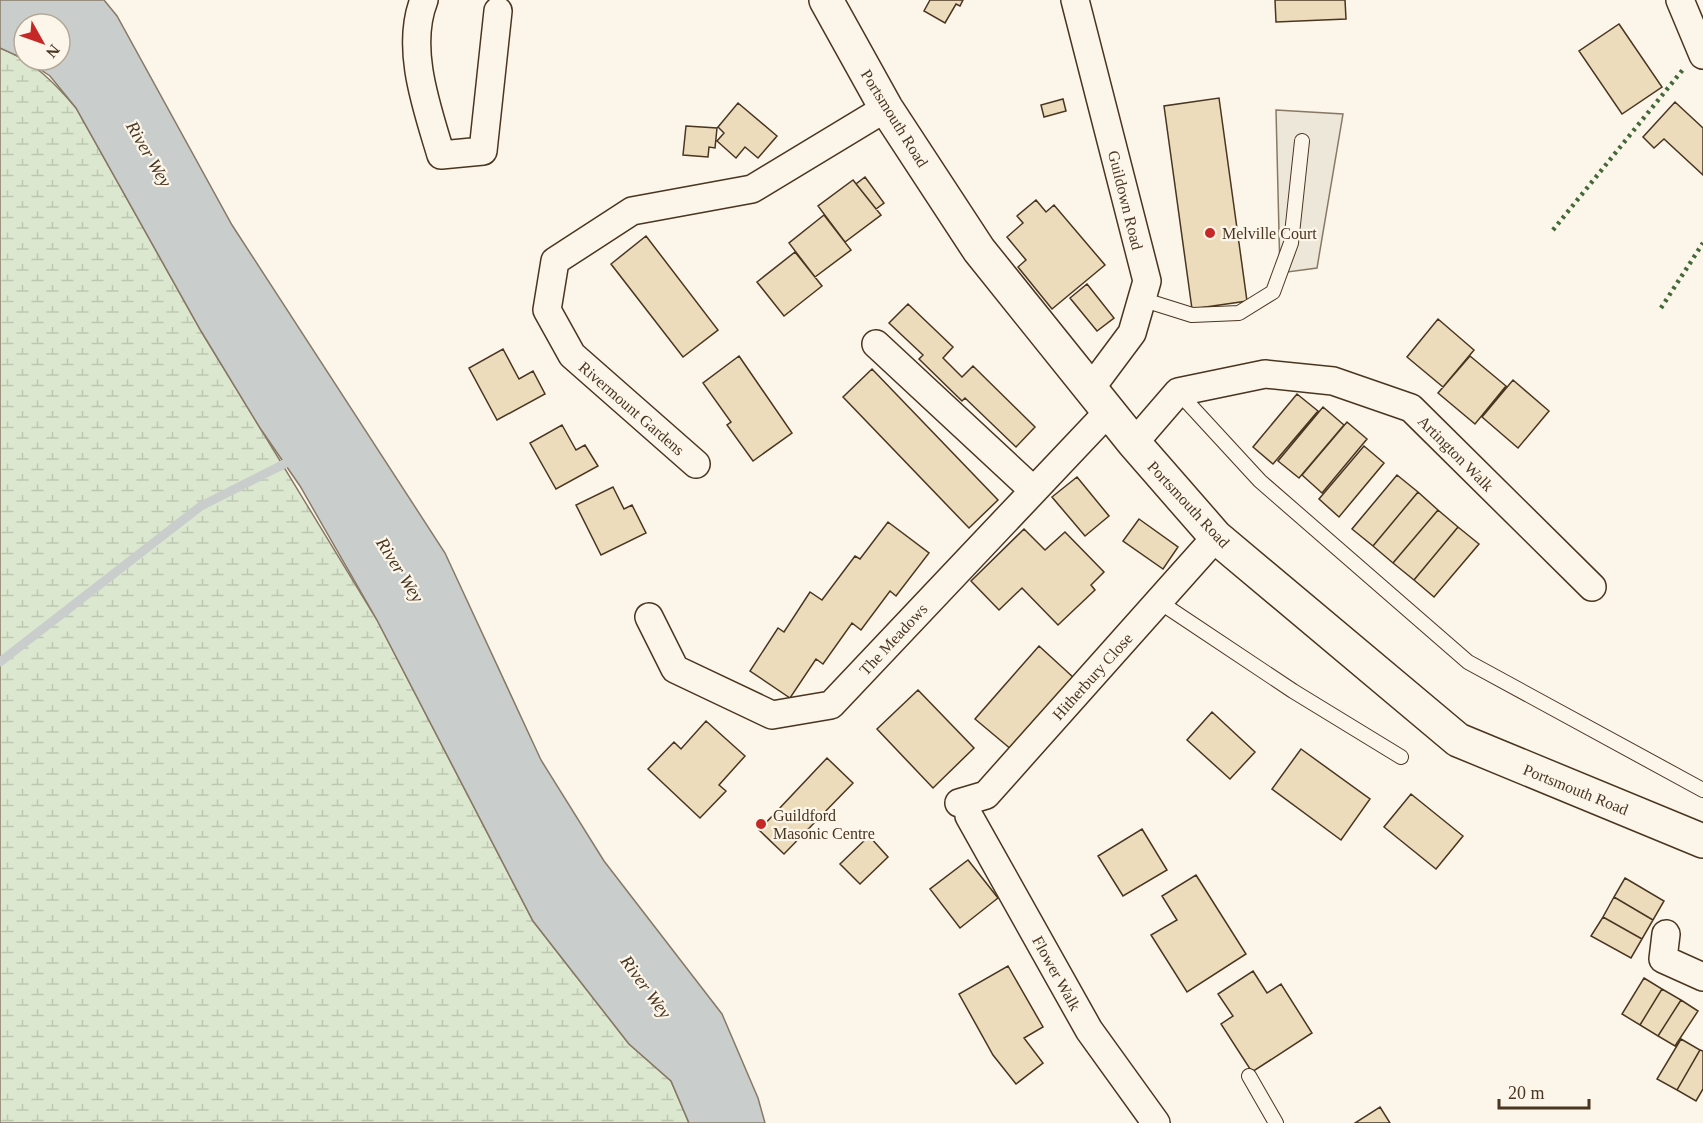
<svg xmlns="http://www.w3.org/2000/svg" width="1703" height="1123" viewBox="0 0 1703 1123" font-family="'Times New Roman',serif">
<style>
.wetland{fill:url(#wetland-marsh);stroke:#887966;stroke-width:1.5}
.parking{fill:#ede7d9;stroke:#887966;stroke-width:1.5}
.water{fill:#c9cecd;stroke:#887966;stroke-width:1.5}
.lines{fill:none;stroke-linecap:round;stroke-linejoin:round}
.stream{stroke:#c9cecd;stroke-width:9}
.building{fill:#ecdcbc;stroke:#4a3520;stroke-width:1.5}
.lane-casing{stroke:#4a3520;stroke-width:16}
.street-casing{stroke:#4a3520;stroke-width:30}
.primary-casing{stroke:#4a3520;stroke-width:36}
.lane{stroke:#fbf6e9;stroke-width:14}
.street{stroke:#fbf6e9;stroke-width:27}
.primary{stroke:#fbf6e9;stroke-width:33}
.hedge{stroke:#436837;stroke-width:4.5;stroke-dasharray:3 4.5;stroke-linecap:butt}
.poi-dot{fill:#c62828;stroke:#fbf6e9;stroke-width:2}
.labels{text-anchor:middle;stroke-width:4.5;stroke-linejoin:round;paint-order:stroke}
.street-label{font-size:16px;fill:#4a3520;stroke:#fbf6e9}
.poi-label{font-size:16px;fill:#4a3520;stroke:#fbf6e9;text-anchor:start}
.water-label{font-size:18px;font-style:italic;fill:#4a3520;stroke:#fbf6e9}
</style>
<defs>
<pattern id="wetland-marsh" width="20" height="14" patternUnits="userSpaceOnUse" patternTransform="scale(1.5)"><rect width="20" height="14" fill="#dce7d0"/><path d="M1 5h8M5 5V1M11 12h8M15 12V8" fill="none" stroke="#bec7b2"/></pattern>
</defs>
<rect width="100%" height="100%" fill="#fbf6e9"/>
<!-- wetland -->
<path class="wetland" d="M0,48C33,61 53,81 76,108L201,331L377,620L533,921L629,1044L671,1081L689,1123H0Z"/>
<!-- parking -->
<path class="parking" d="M1276,110L1343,114L1317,268L1280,273Z"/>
<!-- water -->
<path class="water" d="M0,0H104L117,16L232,225L445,553L541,760L604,861L722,1014L758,1098L765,1123H689L671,1081L629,1044L533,921L377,620L300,486L260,428L201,331L76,108L50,76L26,60H60V24H24V59L0,48Z"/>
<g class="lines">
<!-- stream -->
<path class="stream" d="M0,662L201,506L296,458"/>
</g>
<!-- building -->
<path class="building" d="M930,0H963L960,6L956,4L945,23L924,11Z
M1275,0H1345L1346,19L1276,22Z
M1619,24L1662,87L1622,114L1579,51Z
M1219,98L1247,301L1192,309L1164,106Z
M1063,99L1066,111L1044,117L1041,105Z
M1675,102L1703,128V175L1664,139L1654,148L1643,137Z
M738,103L777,136L758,158L745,147L736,158L717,141L724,133L718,127Z
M686,126L717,128L715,148L709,147L708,157L683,155Z
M865,177L884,203L876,209L856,184Z
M853,180L881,215L845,242L818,206Z
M1036,200L1046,212L1054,205L1105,265L1052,309L1018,267L1026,260L1007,237L1023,223L1017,216Z
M824,215L851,250L815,277L789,243Z
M646,236L718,330L683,357L611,264Z
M795,252L822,286L784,316L757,282Z
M1087,284L1114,318L1097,331L1070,298Z
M908,304L953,347L943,358L962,377L973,366L1035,427L1016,447L965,398L962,401L919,359L923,355L889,323Z
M1438,319L1474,350L1443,387L1407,357Z
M503,349L519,379L533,371L545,394L497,420L469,368Z
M739,356L792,433L753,461L727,425L731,422L703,383Z
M1470,356L1506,386L1475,424L1438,393Z
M872,369L998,500L969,528L843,397Z
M1513,380L1549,411L1518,448L1482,417Z
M1297,394L1318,411L1273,464L1253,447Z
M1323,407L1344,425L1299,478L1278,461Z
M1347,422L1367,439L1322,493L1302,475Z
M562,425L576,450L585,445L598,466L556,489L530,443Z
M1364,446L1384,463L1339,517L1319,499Z
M1397,475L1418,492L1373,546L1352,529Z
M1077,477L1109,516L1085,536L1052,497Z
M613,487L624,509L632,505L646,533L601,555L576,505Z
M1418,492L1438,510L1393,563L1373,546Z
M1438,510L1458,527L1414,580L1393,563Z
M1139,519L1178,547L1163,569L1123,541Z
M888,522L929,553L896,596L890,591L861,630L852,623L823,664L816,659L790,698L750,671L778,628L784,632L810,592L822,600L855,556L860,559Z
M1458,527L1479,544L1434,597L1414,580Z
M1024,529L1045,550L1065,532L1104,572L1091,585L1095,590L1058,625L1022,588L999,610L971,581Z
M1039,646L1074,678L1012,750L975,719Z
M918,690L974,748L933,788L877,729Z
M1212,712L1255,752L1230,779L1187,740Z
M706,721L745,756L719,785L726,791L700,818L648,769L674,742L681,749Z
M1301,749L1370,799L1341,840L1272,789Z
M827,758L853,783L784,854L759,830Z
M1411,794L1463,836L1436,869L1384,827Z
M1142,829L1167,870L1123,896L1098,856Z
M869,836L888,857L860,884L840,864Z
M968,860L998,898L960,928L930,889Z
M1196,875L1246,954L1187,992L1151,935L1177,920L1162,896Z
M1625,878L1664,901L1653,920L1614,897Z
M1614,897L1653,920L1642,939L1603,917Z
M1603,917L1642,939L1631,958L1591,936Z
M1008,966L1043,1027L1024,1038L1043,1063L1016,1084L993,1055L959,994Z
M1253,971L1267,993L1281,984L1312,1033L1252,1072L1221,1024L1233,1016L1218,994Z
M1644,978L1662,989L1640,1025L1622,1014Z
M1662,989L1681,1000L1658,1036L1640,1025Z
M1681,1000L1698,1011L1675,1046L1658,1036Z
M1681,1039L1700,1050L1677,1090L1657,1079Z
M1700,1050L1703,1051V1089L1696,1101L1677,1090Z
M1380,1107L1390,1123H1355Z"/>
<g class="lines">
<defs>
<path id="lane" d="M1141,299L1192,315L1239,313L1273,292L1291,243L1302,141
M1178,392L1260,481L1468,662L1703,790
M1158,601L1293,691L1401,757
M1249,1076L1276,1123"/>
<path id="street" d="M424,0C405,48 427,108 441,155L483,151L498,11
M1075,0L1147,281L1132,333L1091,388
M1680,0L1703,55
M876,344L1033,490
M1134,443L1178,392L1265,374L1333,381L1411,408L1592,587
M696,464L572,355L547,310L555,261L632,211L752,189L886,108
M649,617L675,669L772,715L831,705L1110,410
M959,803L986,795L1216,537
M969,816L1089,1030L1156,1123
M1666,934L1663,959L1703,977"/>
<path id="primary" d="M826,0L886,108L979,250L1134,443L1216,537L1458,740L1703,841"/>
</defs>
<!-- lane casing -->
<use href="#lane" class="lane-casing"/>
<!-- street casing -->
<use href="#street" class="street-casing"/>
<!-- primary casing -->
<use href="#primary" class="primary-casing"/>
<!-- lane -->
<use href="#lane" class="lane"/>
<!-- street -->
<use href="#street" class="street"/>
<!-- primary -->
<use href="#primary" class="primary"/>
<!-- hedge -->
<path class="hedge" d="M1553,230L1685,67
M1661,308L1703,243"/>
</g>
<!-- markers -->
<g class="poi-dot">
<circle cx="1210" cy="233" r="6"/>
<circle cx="761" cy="824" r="6"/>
</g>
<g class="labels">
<!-- street labels -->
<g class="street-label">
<text transform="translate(895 118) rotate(58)" y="6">Portsmouth Road</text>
<text transform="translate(1126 200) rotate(76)" y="6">Guildown Road</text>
<text transform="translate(632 408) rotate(41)" y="6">Rivermount Gardens</text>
<text transform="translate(1456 453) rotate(45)" y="6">Artington Walk</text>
<text transform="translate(1189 504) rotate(47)" y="6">Portsmouth Road</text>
<text transform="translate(893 639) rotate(-47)" y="6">The Meadows</text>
<text transform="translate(1092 676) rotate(-48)" y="6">Hitherbury Close</text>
<text transform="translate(1576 789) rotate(22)" y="6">Portsmouth Road</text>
<text transform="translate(1057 973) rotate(61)" y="6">Flower Walk</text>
</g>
<!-- poi labels -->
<g class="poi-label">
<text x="1222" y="239">Melville Court</text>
<text x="773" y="821">Guildford<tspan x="773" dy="18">Masonic Centre</tspan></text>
</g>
<!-- water labels -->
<g class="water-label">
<text transform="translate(149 154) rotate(60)" y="6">River Wey</text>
<text transform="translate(400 570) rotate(58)" y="6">River Wey</text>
<text transform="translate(646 987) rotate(54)" y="6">River Wey</text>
</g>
</g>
<!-- north arrow -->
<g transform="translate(42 42) rotate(130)"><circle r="28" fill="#fbf6e9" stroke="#b4a999" stroke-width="1.5"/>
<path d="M0-4.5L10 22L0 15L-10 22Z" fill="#c62828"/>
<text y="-9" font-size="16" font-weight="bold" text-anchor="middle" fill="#4a3520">N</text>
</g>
<!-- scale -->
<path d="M1499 1099v9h90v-9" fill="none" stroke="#4a3520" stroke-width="3"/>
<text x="1508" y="1099" font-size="18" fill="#4a3520" stroke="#fbf6e9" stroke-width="4.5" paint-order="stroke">20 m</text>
</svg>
